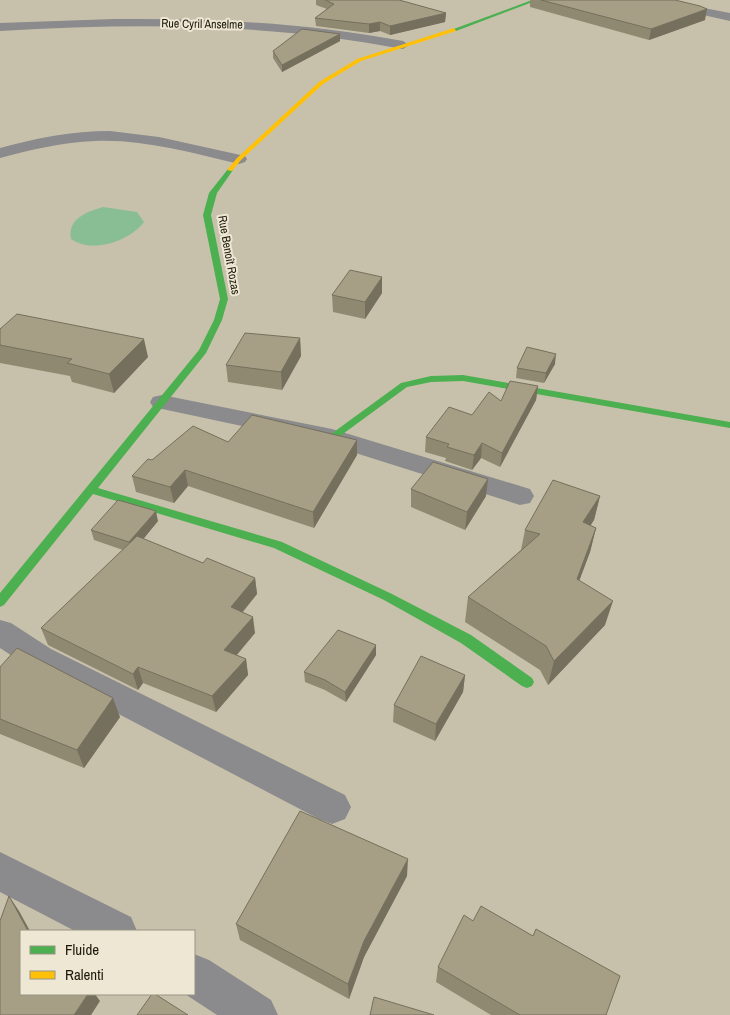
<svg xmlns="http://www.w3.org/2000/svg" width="730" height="1015" viewBox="0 0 730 1015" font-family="'Archivo Narrow',sans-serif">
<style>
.water{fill:#89be94}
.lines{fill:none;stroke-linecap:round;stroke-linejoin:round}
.street{fill:#8b8a8c;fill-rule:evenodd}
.fast{fill:#4caf50;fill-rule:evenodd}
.slow{fill:#ffc107;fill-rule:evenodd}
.wall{fill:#908972}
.shaded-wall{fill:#756f5d}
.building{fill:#a79f85;stroke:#756f5d}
.labels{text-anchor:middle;stroke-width:4;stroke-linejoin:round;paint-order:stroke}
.far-street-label{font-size:12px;fill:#1c1809;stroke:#ede7d4}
</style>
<rect width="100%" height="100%" fill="#c7c1ab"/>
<!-- water -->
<path class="water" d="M103,207L137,212L144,222C130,241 92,254 71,239C67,219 86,212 103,207Z"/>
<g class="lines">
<!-- street -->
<path class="street" d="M643,0H662L730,13V21L645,2Z
M114,19C212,18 307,23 403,41L409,45L403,49C266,23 139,23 0,31V23Z
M110,131L159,137L245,156L247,159L245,162L239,164C192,153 144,139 95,141C62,142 31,150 0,158V148C36,138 72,131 110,131Z
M162,395L332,429L530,489L534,496L530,503L520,505L327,444L153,407L150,402L153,397Z
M0,620L11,623L51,649L345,795L351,807L345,819L332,824L319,819L29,667L0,648Z
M0,852L131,917L137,931H75L0,892Z
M194,954L209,960L271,1000L278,1015H217L185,994H194Z"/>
<!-- fast -->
<path class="fast" d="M532,0H538L456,31L451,30Z
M230,168L233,170L217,193L211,215L228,299L222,320L206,353L98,488L282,542L392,594L471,635L532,678L534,682L532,686L527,688L522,686L461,643L384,600L274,548L93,494L4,605L0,607V593L199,350L214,320L220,299L203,215L209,193L228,169Z
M463,375L730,422V428L463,381L431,382L407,387L336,439L332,440L327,437L401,383L431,376Z"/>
<!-- slow -->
<path class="slow" d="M454,28L456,31L361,61L323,84L241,160L232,171L227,170L237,158L319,82L357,59Z"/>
</g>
<!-- wall -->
<path class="wall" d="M316,0H399L446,13L445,22L390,35L380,31L369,33L316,26L315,18L327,9L316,5Z
M530,0H675L705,20L649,40L530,7Z
M340,34V41L282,72L273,58V51Z
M382,293L365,319L333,312L332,295Z
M300,338L301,356L282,390L228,382L226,365Z
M0,345L148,357L114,393L72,382L70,376L0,363Z
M555,364L544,383L516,378L517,368Z
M538,386L536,400L500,467L481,458L472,470L445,461L446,458L425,452L426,437L501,401Z
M357,440V455L314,528L188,486L174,503L136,492L132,476L152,460L228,442Z
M411,489L486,496L465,530L411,507Z
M600,496L594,520L590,525L596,528L590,552L579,580L605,625L548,685L540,670L465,622L468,597L521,550L525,530Z
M158,521L143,539L203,563L255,578L257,594L243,612L255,633L237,655L246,659L248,675L216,712L143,683L138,690L48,645L41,628L123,550L94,540L91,530Z
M376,655L346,702L325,690L305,682L304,672Z
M0,667L120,717L84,768L0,734Z
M465,675L463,692L435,741L393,722L394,705Z
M407,876L364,957L349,999L240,940L236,924Z
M438,967L606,1015H491L436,982Z"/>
<!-- shaded-wall -->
<path class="shaded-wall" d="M707,9L705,20L649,40L651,29Z
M446,13L445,22L390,35V26Z
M380,22V31L369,33V24Z
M340,34V41L282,72V65Z
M382,277V293L365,319V302Z
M300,338L301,356L282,390L281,372Z
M144,339L148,357L114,393L109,374Z
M556,354L555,364L544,383L546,373Z
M538,386L536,400L500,467L502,453Z
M357,440V455L314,528L313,512Z
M482,443L481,458L472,470L474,455Z
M185,470L188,486L174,503L170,487Z
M488,479L486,496L465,530L467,512Z
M600,496L594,520L577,547L583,522Z
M156,511L158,521L132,553L129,542Z
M596,528L590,552L571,603L577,579Z
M255,578L257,594L233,623L231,607Z
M613,601L605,625L548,685L554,661Z
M253,617L255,633L227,666L224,650Z
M376,645V655L346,702L345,692Z
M246,659L248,675L216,712L212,696Z
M138,667L143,683L138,690L133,674Z
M465,675L463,692L435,741L436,724Z
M113,698L120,717L84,768L77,750Z
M408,859L407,876L364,957L349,999L348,984L364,941Z
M9,896L19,911L30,931H28Z
M88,994H95L100,1001L91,1015H74Z"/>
<!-- building -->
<path class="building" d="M325,0H399L446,13L390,26L380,22L369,24L315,18L334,4Z
M541,0H675L700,6L707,9L651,29Z
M302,29L340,34L282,65L273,51Z
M350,270L382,277L365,302L332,295Z
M17,314L144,339L109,374L67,363L72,359L0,345V329Z
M245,333L300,338L281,372L226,365Z
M527,347L556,354L546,373L517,368Z
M510,381L538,386L502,453L482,443L474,455L447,447L449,444L426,437L449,407L472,415L489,392L501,401Z
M252,415L357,440L313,512L185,470L170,487L132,476L148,459L152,460L193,426L228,442Z
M433,462L488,479L467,512L411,489Z
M553,480L600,496L583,522L596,528L577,579L613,601L554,661L546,646L468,597L540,534L525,530Z
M118,500L156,511L129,542L91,530Z
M137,536L203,563L207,558L255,578L231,607L253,617L224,650L246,659L212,696L138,667L133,674L41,628Z
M338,630L376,645L345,692L325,680L304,672Z
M17,648L113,698L77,750L0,719V667Z
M421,656L465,675L436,724L394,705Z
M300,811L408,859L364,941L348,984L236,924Z
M9,896L28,931H21V994H88L74,1015H0V921Z
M481,906L533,936L536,929L620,976L606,1015H520L438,967L464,915L473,921Z
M152,994H155L188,1015H137Z
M374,997L434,1015H370Z"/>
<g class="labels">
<!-- far-street labels -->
<g class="far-street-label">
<text transform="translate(202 24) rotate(1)" y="4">Rue Cyril Anselme</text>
<text transform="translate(229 255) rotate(80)" y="4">Rue Benoît Rozas</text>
</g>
</g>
<!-- legend -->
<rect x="20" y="930" width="175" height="65" fill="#ede7d4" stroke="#999483"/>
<rect x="30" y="946" width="25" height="8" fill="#4caf50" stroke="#999483"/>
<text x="65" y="955" font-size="15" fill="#1c1809">Fluide</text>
<rect x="30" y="971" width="25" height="8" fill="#ffc107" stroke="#999483"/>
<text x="65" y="980" font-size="15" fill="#1c1809">Ralenti</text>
</svg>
